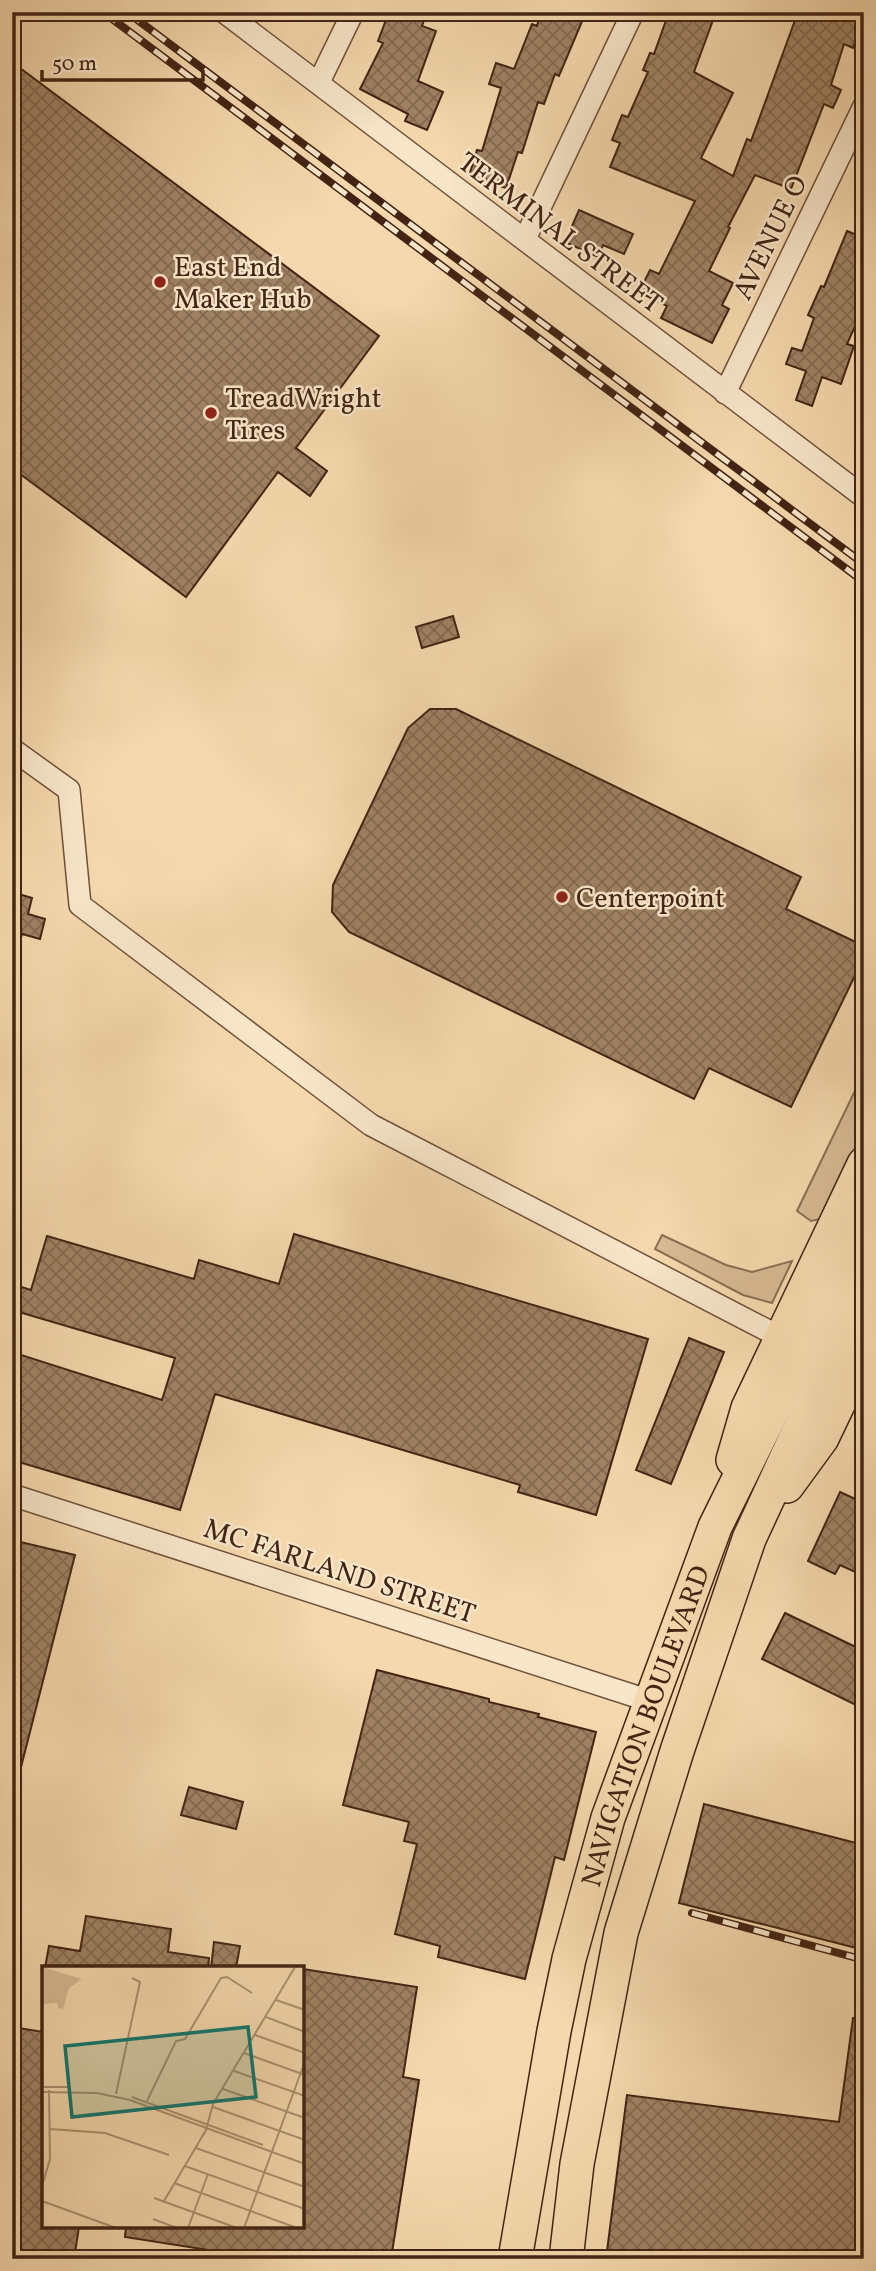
<svg xmlns="http://www.w3.org/2000/svg" width="876" height="2271" viewBox="0 0 876 2271" font-family="Vollkorn,serif">
<style>
.grass{fill:#d7b993;stroke:#8d6e54;stroke-width:2}
.building{fill:url(#building-cross-hatch);stroke:#432414;stroke-width:2}
.lines{fill:none;stroke-linecap:round;stroke-linejoin:round}
.street-casing{stroke:#70513a;stroke-width:24}
.primary-casing{stroke:#432414;stroke-width:36}
.street{stroke:#f8e6ca;stroke-width:21}
.primary{stroke:#f5d8ad;stroke-width:33}
.rail-casing{stroke:#432414;stroke-width:8}
.rail{stroke:#f8e6ca;stroke-width:5;stroke-dasharray:16;stroke-linecap:butt}
.poi-dot{fill:#8f2418;stroke:#f8e6ca;stroke-width:2.5}
.labels{text-anchor:middle;stroke-width:5;stroke-linejoin:round;paint-order:stroke}
.street-label{font-size:28px;fill:#432414;stroke:#f8e6ca}
.poi-label{font-size:28px;fill:#432414;stroke:#f8e6ca;text-anchor:start}
.inset-road{fill:none;stroke:#ae9070;stroke-width:2}
.view{fill:#0f766e;fill-opacity:0.15;stroke:#0f766e;stroke-width:3.5}
.inset-edge{fill:none;stroke:#432414;stroke-width:3.5}
</style>
<defs>
<pattern id="building-cross-hatch" width="8" height="8" patternUnits="userSpaceOnUse" patternTransform="scale(1.75)"><rect width="8" height="8" fill="#a08264"/><path d="M0 0l8 8M0 8l8-8" fill="none" stroke="#846a51"/></pattern>
</defs>
<rect width="100%" height="100%" fill="#f5d8ad"/>
<filter id="stains"><feTurbulence type="fractalNoise" baseFrequency=".00286" numOctaves="4"/><feColorMatrix values="0 0 0 0 .2 0 0 0 0 .09 0 0 0 0 .02 0 0 0 .5 -.17"/></filter>
<radialGradient id="worn" r=".72"><stop offset=".6" stop-color="#630" stop-opacity="0"/><stop offset="1" stop-color="#630" stop-opacity=".3"/></radialGradient>
<!-- grass -->
<path class="grass" d="M864,1072V1130L820,1219L811,1221L797,1211Z
M662,1235L726,1265L752,1272L792,1261L772,1303L743,1295L655,1249Z"/>
<!-- building -->
<path class="building" d="M389,12H427L422,26L436,31L418,81L443,92L427,130L405,121L408,114L360,89L383,43L378,41Z
M541,12H586L559,76L555,74L544,104L538,102L522,153L518,152L506,188L469,176L477,150L482,151L501,88L489,84L496,63L514,69L532,24L537,26Z
M669,12H716L694,72L733,93L701,158L733,176L747,139L751,141L798,12H864V22L853,48L844,44L831,85L841,90L833,108L824,104L791,189L755,175L728,227L730,228L709,271L733,283L722,305L729,309L712,343L661,318L667,306L639,292L650,270L659,274L695,201L610,167L620,143L612,140L622,115L628,117L648,72L643,70L650,53L654,54Z
M12,62L379,336L296,448L327,471L310,496L278,472L186,597L12,468Z
M579,210L633,234L624,254L603,245L598,257L565,242Z
M847,231L864,238V306L847,344L854,346L841,384L822,377L812,406L796,400L806,371L786,364L792,348L802,351L814,318L808,315L821,286L824,287Z
M453,616L459,637L422,648L416,627Z
M430,709H456L801,877L786,909L864,946V957L791,1107L709,1068L694,1099L349,932L332,912L333,885L408,728Z
M12,892L32,898L28,914L45,919L40,939L22,934L17,952L12,951Z
M294,1234L648,1339L596,1515L518,1492L520,1485L215,1394L180,1510L12,1460V1352L162,1400L175,1358L12,1310V1284L31,1290L47,1236L194,1279L199,1260L279,1284Z
M689,1338L724,1352L671,1484L636,1470Z
M840,1492L864,1503V1576L840,1565L835,1574L808,1561Z
M12,1540L75,1555L18,1779H12Z
M785,1613L864,1651V1709L762,1659Z
M377,1670L489,1699V1702L539,1714L538,1717L596,1732L564,1860L555,1857L525,1979L438,1957L440,1946L395,1934L417,1844L404,1841L409,1822L343,1805Z
M189,1787L243,1802L236,1829L181,1815Z
M704,1804L864,1845V1950L679,1903Z
M86,1916L171,1929L168,1952L209,1958L208,1968H45L49,1946L80,1951Z
M214,1942L240,1946L236,1968H211Z
M303,1969L417,1987L403,2077L419,2080L391,2259H265L125,2237L126,2227H303Z
M853,2018H864V2259H606L627,2095L839,2122Z
M12,2027L44,2032V2227H79L74,2259H12Z"/>
<g class="lines">
<defs>
<path id="street" d="M224,12L864,497
M319,82L353,12
M525,239L633,12
M725,393L864,106
M12,749L69,790L80,905L371,1125L780,1337
M12,1495L650,1701"/>
<g id="primary">
<path d="M733,1460L748,1408L864,1164"/>
<path d="M787,1486L822,1438L864,1350"/>
<path id="s1" d="M515,2259L554,2031L569,1959L608,1818L715,1527L864,1225"/>
<path d="M566,2259L577,2164L621,1933L677,1751L749,1539L864,1290"/>
</g>
</defs>
<!-- street casing -->
<use href="#street" class="street-casing"/>
<!-- primary casing -->
<use href="#primary" class="primary-casing"/>
<!-- street -->
<use href="#street" class="street"/>
<!-- primary -->
<use href="#primary" class="primary"/>
<defs>
<path id="rail" d="M103,12L864,582
M127,12L864,564
M692,1913L864,1960"/>
</defs>
<!-- rail casing -->
<use href="#rail" class="rail-casing"/>
<!-- rail -->
<use href="#rail" class="rail"/>
</g>
<!-- markers -->
<g class="poi-dot">
<circle cx="160" cy="282" r="7"/>
<circle cx="211" cy="413" r="7"/>
<circle cx="562" cy="897" r="7"/>
</g>
<g class="labels">
<!-- street labels -->
<g class="street-label">
<text transform="translate(561 232) rotate(37)" y="10">TERMINAL STREET</text>
<text transform="translate(769 237) rotate(-64)" y="10">AVENUE O</text>
<text transform="translate(340 1570) rotate(18)" y="10">MC FARLAND STREET</text>
<text dy="10" stroke="none"><textPath href="#s1" startOffset="550">NAVIGATION BOULEVARD</textPath></text>
</g>
<!-- poi labels -->
<g class="poi-label">
<text x="174" y="276">East End<tspan x="174" dy="32">Maker Hub</tspan></text>
<text x="225" y="407">TreadWright<tspan x="225" dy="32">Tires</tspan></text>
<text x="576" y="907">Centerpoint</text>
</g>
</g>
<!-- overview -->
<g transform="translate(42 1966)">
<rect width="262" height="262" fill="#f5d8ad"/>
<path d="M0,1L40,13L27,22L21,43L16,42V37L0,38Z" fill="#d7b993"/>
<path class="inset-road" d="M234,34L263,44M224,51L263,66M213,69L263,87M202,87L263,109M192,105L263,130M0,121H28M181,123L263,152M0,126L55,127L88,134L263,198M74,128L98,16L90,12M90,131L221,179M105,135L134,75L143,73L179,12L185,11L210,27M171,141L263,174M8,163L63,167L127,189M154,182L263,221M143,200L263,243M132,217L255,262M0,220L8,193L7,124M112,232L195,262M0,235L74,262M122,235L164,164L171,138L253,1M111,253L135,262M146,262L166,208M202,262L263,95"/>
<path class="view" d="M206,61L214,131L30,151L23,80Z"/>
<rect width="262" height="262" class="inset-edge"/>
</g>
<!-- margin -->
<rect width="876" height="2271" fill="none" stroke="#f5d8ad" stroke-width="42"/>
<rect x="14" y="14" width="848" height="2243" fill="none" stroke="#432414" stroke-width="3.5"/>
<rect x="21" y="21" width="834" height="2229" fill="none" stroke="#432414" stroke-width="2"/>
<!-- scale -->
<path d="M42 70v10h161v-10" fill="none" stroke="#432414" stroke-width="3.5"/>
<text x="52" y="70" font-size="21" fill="#432414" stroke="#f8e6ca" stroke-width="5" paint-order="stroke">50 m</text>
<rect width="100%" height="100%" filter="url(#stains)"/>
<rect width="100%" height="100%" fill="url(#worn)"/>
</svg>
